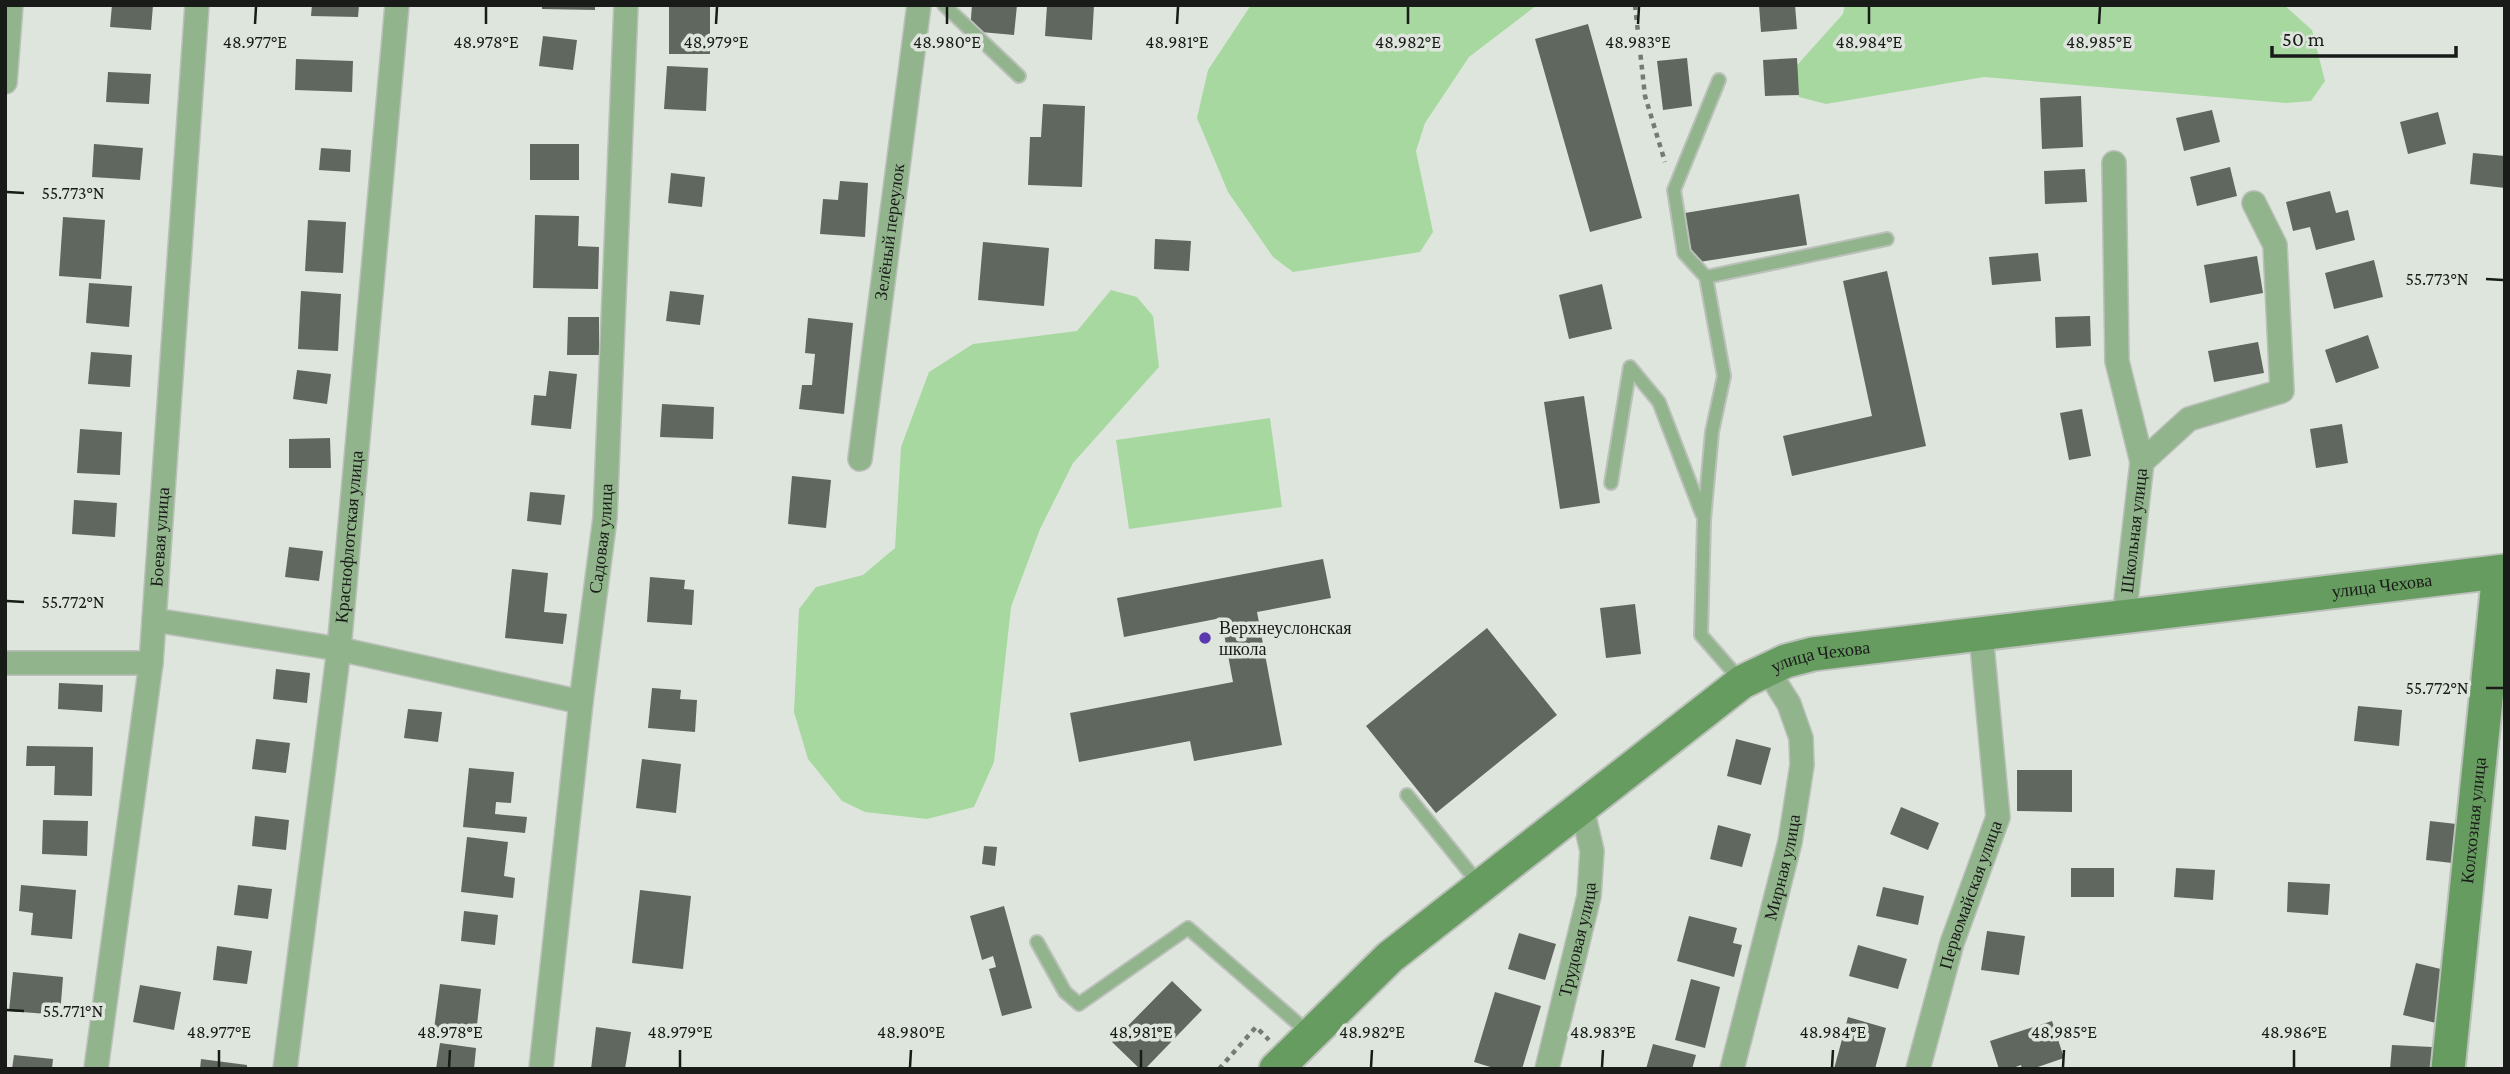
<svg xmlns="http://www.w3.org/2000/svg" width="2510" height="1074" viewBox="0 0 2510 1074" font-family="'Crimson Pro',serif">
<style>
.green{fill:#a7d8a0}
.building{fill:#60675f}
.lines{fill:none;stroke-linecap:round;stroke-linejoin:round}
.lane-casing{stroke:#bbc1ba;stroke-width:16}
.street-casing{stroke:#bbc1ba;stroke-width:26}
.secondary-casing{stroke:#bbc1ba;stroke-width:37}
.path{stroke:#767a75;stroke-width:4.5;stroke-dasharray:5 5;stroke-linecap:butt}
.lane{stroke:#91b48c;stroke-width:12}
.street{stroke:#91b48c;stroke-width:23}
.secondary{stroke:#679c60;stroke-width:33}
.ticks{fill:none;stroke:#191b18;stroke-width:2.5}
.poi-dot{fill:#5c38b0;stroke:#dee5dd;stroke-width:2.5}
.labels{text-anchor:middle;stroke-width:7;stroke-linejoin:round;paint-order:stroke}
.street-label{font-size:18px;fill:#191b18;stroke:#dee5dd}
.poi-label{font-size:18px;fill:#191b18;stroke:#dee5dd;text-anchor:start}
.ticks-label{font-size:18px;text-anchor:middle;fill:#191b18;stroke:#dee5dd;stroke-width:7;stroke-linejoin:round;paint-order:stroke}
</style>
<rect width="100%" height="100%" fill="#dee5dd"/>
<!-- green -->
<path class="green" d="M1251,5H1537L1469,57L1425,123L1416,151L1433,232L1420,252L1293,272L1273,257L1228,192L1197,118L1208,70Z
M1845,5H2284L2312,30L2325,81L2311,101L2286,103L1984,77L1826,104L1799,97L1790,73L1843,14Z
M1111,290L1137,297L1153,316L1159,367L1073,463L1040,529L1011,607L994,762L974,807L927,819L865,812L842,801L808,759L794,712L799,609L816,587L863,575L895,548L901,447L929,372L973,344L1077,331Z
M1270,418L1282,507L1129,529L1116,440Z"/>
<!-- building -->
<path class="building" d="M112,5H153L151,30L110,27Z
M312,5H359L358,17L311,16Z
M542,5H595V10L542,9Z
M669,5H710V54H669Z
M972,5H1017L1014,35L970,31Z
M1047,5H1094L1092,40L1045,36Z
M1759,5H1795L1797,29L1761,32Z
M1588,24L1642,218L1590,232L1535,39Z
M543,36L577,40L573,70L539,66Z
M1687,58L1692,106L1663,110L1657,61Z
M1797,58L1799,95L1765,96L1763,60Z
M296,59L353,61L352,92L295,90Z
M667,66L708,68L706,111L664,109Z
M108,72L151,74L149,104L106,102Z
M2081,96L2083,147L2042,149L2040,98Z
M1043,104L1085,106L1082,187L1028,185L1030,137H1041Z
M2212,110L2220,142L2184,151L2176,118Z
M2438,112L2446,144L2408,154L2400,122Z
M94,144L143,148L140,180L92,177Z
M530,144H579V180H530Z
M321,148L351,150L350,172L319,170Z
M2473,153L2505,156V188L2470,184Z
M2230,167L2237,196L2197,206L2190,177Z
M2085,169L2087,202L2045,204L2044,171Z
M671,173L705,177L702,207L668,203Z
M840,181L868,183L865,237L820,234L823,199L838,200Z
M2330,191L2336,213L2348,210L2355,240L2316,250L2310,227L2293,231L2286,202Z
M1799,194L1807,245L1693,263L1685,213Z
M535,215L579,216L578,246L599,247L598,289L533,288Z
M63,217L105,220L101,279L59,276Z
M308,220L346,222L343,273L305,271Z
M1155,239L1191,241L1189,271L1154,269Z
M983,242L1049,248L1044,306L978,300Z
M2038,253L2041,281L1992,285L1989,257Z
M2257,256L2263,293L2210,303L2204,265Z
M2374,260L2383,297L2334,309L2325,273Z
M1887,271L1926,446L1792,476L1783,436L1872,416L1843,281Z
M89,283L132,286L129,327L86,323Z
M1602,284L1612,329L1569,339L1559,295Z
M301,291L341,294L338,351L298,349Z
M670,291L704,295L700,325L666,321Z
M2090,316L2091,346L2056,348L2055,317Z
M568,317H599V355H567Z
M808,318L853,323L844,414L799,409L802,385H812L815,354L805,353Z
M2368,335L2379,368L2336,383L2325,350Z
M2258,342L2264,373L2214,382L2208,351Z
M91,352L132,355L130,387L88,384Z
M297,370L331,374L327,404L293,399Z
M549,371L577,374L571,429L531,425L534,395L546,396Z
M1584,396L1600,503L1560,509L1544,402Z
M662,404L714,407L713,439L660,437Z
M2082,409L2091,456L2069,460L2060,413Z
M2342,424L2348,463L2316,468L2310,429Z
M80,429L122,432L120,475L77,473Z
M330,438L331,468H289V439Z
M792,476L831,480L826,528L788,524Z
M530,492L565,495L561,525L527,521Z
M74,500L117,503L115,537L72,534Z
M289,547L323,551L319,581L285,577Z
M1323,559L1331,598L1257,612L1282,745L1194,761L1190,741L1079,762L1070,713L1233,682L1221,618L1124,637L1117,598Z
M512,569L548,573L544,612L567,614L563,644L505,638Z
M650,577L685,580L684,589L694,590L692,625L647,622Z
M1635,604L1641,654L1606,658L1600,608Z
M1487,628L1557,715L1436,813L1366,726Z
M276,669L310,673L307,703L273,699Z
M59,683L103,685L102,712L58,709Z
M652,688L681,690L680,699L697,700L695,732L648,728Z
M2358,706L2402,710L2399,746L2354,741Z
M408,709L442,712L438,742L404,738Z
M256,739L290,743L286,773L252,769Z
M1736,739L1771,748L1761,785L1727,776Z
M27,746L93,747L92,796L54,795L55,766H26Z
M642,759L681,764L676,813L636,808Z
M469,768L514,772L511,803L496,802L495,814L527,817L525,833L463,827Z
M2017,770H2072V812L2017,811Z
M1901,807L1939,823L1928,850L1890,834Z
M255,816L289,820L286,850L252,846Z
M43,820L88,821L87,856L42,854Z
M2430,821L2465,825L2461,864L2426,860Z
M1718,825L1751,834L1742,867L1710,859Z
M467,837L508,842L504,876L515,878L513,898L461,892Z
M984,846L997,847L995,866L982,864Z
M2071,868H2114V897H2071Z
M2176,868L2215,870L2213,900L2174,897Z
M2288,882L2330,884L2328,915L2287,912Z
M21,885L76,890L72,939L31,935L33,913L19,911Z
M238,885L272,889L268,919L234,915Z
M1883,887L1924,896L1918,925L1876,916Z
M640,890L691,896L683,969L632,963Z
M1004,906L1032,1008L1002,1016L989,969L996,967L993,956L982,960L970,916Z
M464,911L498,915L495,945L461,941Z
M1689,916L1737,928L1733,943L1742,945L1734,977L1677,961Z
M1987,931L2025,936L2019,975L1981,970Z
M1519,933L1556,944L1545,980L1508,969Z
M1858,945L1907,959L1898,989L1849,976Z
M217,946L252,951L247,984L213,980Z
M2416,963L2449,971L2436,1023L2403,1015Z
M13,972L63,977L60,1015L9,1011Z
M1691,979L1720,987L1705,1048L1675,1040Z
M1172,981L1202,1010L1145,1069H1140L1112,1042Z
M440,984L481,989L476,1034L434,1029Z
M140,985L181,992L174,1030L133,1022Z
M1495,992L1541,1006L1522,1069H1497L1474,1062Z
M1848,1017L1886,1028L1875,1069H1834Z
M2052,1021L2064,1058L2032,1069H2022L2021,1065L2010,1069H1999L1990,1041Z
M596,1027L631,1032L625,1069H591Z
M440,1043L476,1048L474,1069H436Z
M1653,1044L1696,1055L1692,1069H1646Z
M2392,1045L2432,1047L2431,1069H2390Z
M14,1055L53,1059L52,1069H12Z
M201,1059L247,1065V1069H200Z"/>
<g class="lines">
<defs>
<path id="lane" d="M944,5L1019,76
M1706,277L1684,253L1674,190L1719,80
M1611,483L1630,367L1659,402L1702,514
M1742,682L1701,635L1704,520L1712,432L1724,376L1706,277L1887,239
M1407,795L1479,884
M1037,942L1065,992L1079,1004L1188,928L1310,1034"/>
<g id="street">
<path d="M5,82L11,5"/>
<path d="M2114,163L2117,361L2142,462"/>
<path id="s1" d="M860,459L919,5"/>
<path id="s2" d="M2124,618L2142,462L2189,419L2282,391L2275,245L2254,203"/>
<path d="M154,620L339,649L581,702"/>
<path d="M5,663H151"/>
<path id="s3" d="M96,1069L151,663L197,5"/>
<path id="s4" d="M285,1069L339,649L397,5"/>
<path id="s5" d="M541,1069L581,702L605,518L626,5"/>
<path id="s6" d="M1547,1069L1589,896L1592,851L1582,808"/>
<path id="s7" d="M1732,1069L1790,842L1802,765L1801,738L1789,704L1767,669"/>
<path id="s8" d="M1918,1069L1952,943L1998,817L1981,634"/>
</g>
<g id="secondary">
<path id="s9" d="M1276,1069L1390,957L1742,682L1786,661L1813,654L2505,571"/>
<path id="s10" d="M2448,1069L2499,572"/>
</g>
</defs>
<!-- lane casing -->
<use href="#lane" class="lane-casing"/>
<!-- street casing -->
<use href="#street" class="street-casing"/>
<!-- secondary casing -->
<use href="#secondary" class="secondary-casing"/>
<!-- path -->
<path class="path" d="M1635,5L1645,96L1665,162
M1219,1069L1256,1027L1269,1040"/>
<!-- lane -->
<use href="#lane" class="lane"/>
<!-- street -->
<use href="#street" class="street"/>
<!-- secondary -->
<use href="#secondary" class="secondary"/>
</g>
<!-- ticks -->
<path class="ticks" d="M255,24L256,7M486,24V7M716,24L717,7M947,24V7M1177,24L1178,7M1408,24V7M1638,24L1639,7M1869,24V7M2099,24L2100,7M7,192L24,193M2486,279L2503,280M7,601L24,602M2486,688H2503M7,1010L24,1011M219,1067V1050M449,1067L450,1050M680,1067V1050M910,1067L911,1050M1141,1067V1050M1371,1067L1372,1050M1602,1067L1603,1050M1832,1067L1833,1050M2063,1067L2064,1050M2294,1067V1050"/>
<!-- markers -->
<circle class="poi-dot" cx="1205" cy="638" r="7"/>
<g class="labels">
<!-- street labels -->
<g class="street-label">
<text dy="6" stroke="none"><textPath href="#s1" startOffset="229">Зелёный переулок</textPath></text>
<text dy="6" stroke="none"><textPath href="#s2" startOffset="88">Школьная улица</textPath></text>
<text dy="6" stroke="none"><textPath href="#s3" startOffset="536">Боевая улица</textPath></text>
<text dy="6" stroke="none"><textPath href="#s4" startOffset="536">Краснофлотская улица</textPath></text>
<text dy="6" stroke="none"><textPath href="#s5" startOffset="534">Садовая улица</textPath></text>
<text dy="6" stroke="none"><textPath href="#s9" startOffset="1256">улица Чехова</textPath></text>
<text dy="6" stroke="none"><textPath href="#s9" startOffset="690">улица Чехова</textPath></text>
<text dy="6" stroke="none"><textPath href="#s10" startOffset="250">Колхозная улица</textPath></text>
<text dy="6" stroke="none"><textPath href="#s7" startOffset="208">Мирная улица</textPath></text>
<text dy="6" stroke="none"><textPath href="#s8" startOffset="182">Первомайская улица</textPath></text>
<text dy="6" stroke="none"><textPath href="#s6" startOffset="133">Трудовая улица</textPath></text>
</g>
<!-- poi labels -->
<g class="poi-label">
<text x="1219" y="634">Верхнеуслонская<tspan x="1219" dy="21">школа</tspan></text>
</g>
</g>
<g class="ticks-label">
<text x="255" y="48">48.977°E</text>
<text x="486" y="48">48.978°E</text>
<text x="716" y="48">48.979°E</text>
<text x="947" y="48">48.980°E</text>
<text x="1177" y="48">48.981°E</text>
<text x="1408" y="48">48.982°E</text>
<text x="1638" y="48">48.983°E</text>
<text x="1869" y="48">48.984°E</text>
<text x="2099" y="48">48.985°E</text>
<text x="73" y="199">55.773°N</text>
<text x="2437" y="285">55.773°N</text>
<text x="73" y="608">55.772°N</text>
<text x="2437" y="694">55.772°N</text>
<text x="73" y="1017">55.771°N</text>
<text x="219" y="1038">48.977°E</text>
<text x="450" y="1038">48.978°E</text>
<text x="680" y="1038">48.979°E</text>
<text x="911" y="1038">48.980°E</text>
<text x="1141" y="1038">48.981°E</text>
<text x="1372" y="1038">48.982°E</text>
<text x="1603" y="1038">48.983°E</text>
<text x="1833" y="1038">48.984°E</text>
<text x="2064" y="1038">48.985°E</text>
<text x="2294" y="1038">48.986°E</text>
</g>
<!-- border -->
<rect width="2510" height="1074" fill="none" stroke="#191b18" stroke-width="14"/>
<!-- scale -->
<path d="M2272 46v10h184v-10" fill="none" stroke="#191b18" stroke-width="3.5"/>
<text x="2282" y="46" font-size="21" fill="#191b18" stroke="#dee5dd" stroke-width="5" paint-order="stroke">50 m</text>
</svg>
